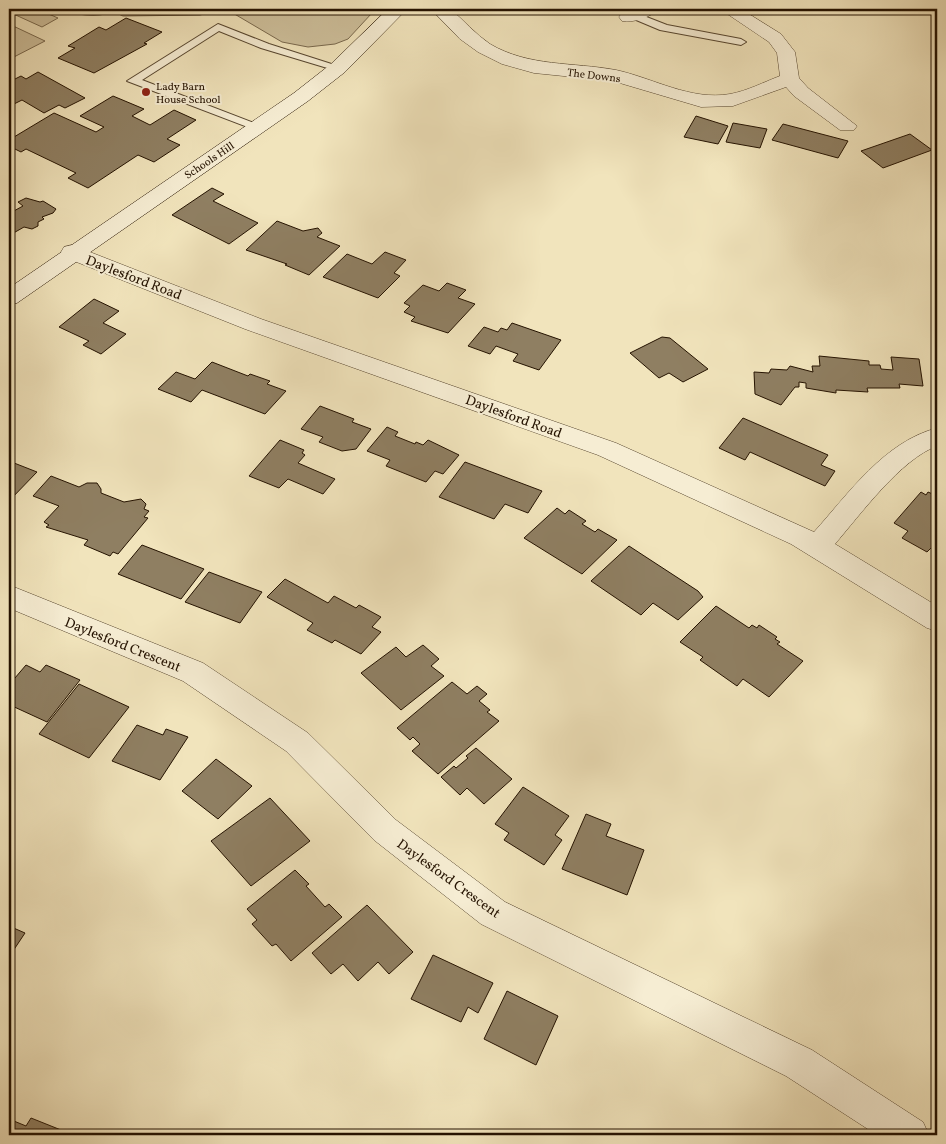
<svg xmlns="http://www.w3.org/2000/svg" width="946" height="1144" viewBox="0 0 946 1144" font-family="Vollkorn,serif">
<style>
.green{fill:#cec09c;stroke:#79694e}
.building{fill:#8f7f62;stroke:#241200}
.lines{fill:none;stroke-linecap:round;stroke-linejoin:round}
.lane-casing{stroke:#57462f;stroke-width:2}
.street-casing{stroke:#57462f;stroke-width:1}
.secondary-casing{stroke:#241200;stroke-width:1}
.lane{fill:#f6edd3;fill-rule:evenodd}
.street{fill:#f6edd3;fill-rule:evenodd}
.secondary{fill:#f6edd3;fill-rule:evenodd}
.poi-dot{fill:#8f2418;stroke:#f6edd3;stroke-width:2}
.labels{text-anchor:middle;stroke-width:4;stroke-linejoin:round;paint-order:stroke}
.far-street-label{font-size:11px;fill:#241200;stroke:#f6edd3}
.far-poi-label{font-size:11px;fill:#241200;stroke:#f6edd3;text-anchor:start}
.street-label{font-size:14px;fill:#241200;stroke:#f6edd3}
</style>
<rect width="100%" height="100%" fill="#f1e4bc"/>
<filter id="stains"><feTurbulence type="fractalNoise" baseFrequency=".004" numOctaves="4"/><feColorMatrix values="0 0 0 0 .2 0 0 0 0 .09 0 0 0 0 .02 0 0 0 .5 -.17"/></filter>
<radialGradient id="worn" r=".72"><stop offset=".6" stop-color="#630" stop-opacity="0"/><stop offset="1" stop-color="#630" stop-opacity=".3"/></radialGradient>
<!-- green -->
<path class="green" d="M9,9H37L58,18L42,27L9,12Z
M58,9H225L200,15L123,16L114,12C95,18 77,15 58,9Z
M226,9H370L372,13L348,39L335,44L308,47L282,42Z
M9,24L45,41L10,59Z"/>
<!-- building -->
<path class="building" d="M126,18L162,32L144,43L147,44L94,73L58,58L75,48L68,46L99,27L106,30Z
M38,72L85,98L65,108L59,105L44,113L22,100L12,105L9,103V82L21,76L26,79Z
M113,96L144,109L132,116L150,125L174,110L196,120L167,139L180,145L154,162L138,155L88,188L68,178L76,173L26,149L21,152L9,146V140L54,113L96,132L104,127L80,116Z
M696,116L728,126L718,144L684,137Z
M733,123L767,129L760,148L726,142Z
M783,124L848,141L838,158L772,140Z
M910,134L932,150L883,168L861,151Z
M212,188L224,194L213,201L258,223L229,244L172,215Z
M26,198L40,202L43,201L56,209L53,213L42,217L44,219L38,222V226L32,229L24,227L10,235L9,210L12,212L23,206L18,202Z
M277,221L303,231L318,228L322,233L317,237L340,246L309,275L285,265L287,264L246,250Z
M385,252L406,260L394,273L400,276L378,298L323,277L347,254L372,264Z
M447,283L466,290L458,298L475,304L448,333L411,321L415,317L404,312L410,306L404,303L423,285L439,291Z
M94,299L119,311L103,323L126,334L101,354L83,345L89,341L59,327Z
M512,323L561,340L539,370L513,361L518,354L496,346L490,354L468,346L484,327L498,332L501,328L507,330Z
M662,337L670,338L708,369L683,382L669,373L659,378L630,353Z
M819,356L869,361V365H880L881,369L893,370L891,357L919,359L923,386L899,384L900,388H867L868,392L836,390V393L806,388V383L799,382V387H795L781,405L755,394L754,372L769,373L771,369L787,370L790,366L813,372L812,366H820Z
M212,362L248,376L250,374L270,381L267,384L286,391L265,414L202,390L191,402L158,389L176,372L195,379Z
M320,406L354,419L352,422L371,429L356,449L342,451L319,442L323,437L301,429Z
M743,418L828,455L821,465L835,471L825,486L750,452L745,460L719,448Z
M387,427L398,432L395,436L415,444L416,442L423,445L428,440L459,455L443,474L435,471L426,482L386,466L390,460L367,451Z
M280,440L304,450L302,453L305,455L298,463L335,479L323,494L288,479L279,488L249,476Z
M9,461L37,472L9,501Z
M465,462L542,491L528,513L505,504L494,519L439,497Z
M51,476L79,487L87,483H97L101,489V493L124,502L141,499L146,504L144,509L149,511L144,517L148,518L118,554L113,552L110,556L84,545L88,540L46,527L49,525L44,522L59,506L33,496Z
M921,492L926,495L928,492L937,496V551L931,548L927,552L902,538L908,531L894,523Z
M557,508L565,514L569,510L586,521L582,524L595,532L598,529L617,540L582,574L524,538Z
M142,545L204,569L181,599L118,574Z
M629,546L698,591L703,597L678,620L653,603L641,615L591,581Z
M209,572L262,592L240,623L185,602Z
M285,579L328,603L334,596L356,608L359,605L381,617L372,627L381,632L361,654L335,640L332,643L307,630L313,623L267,597Z
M716,606L749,628L752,625L757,628L759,625L777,637L775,639L780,642L777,644L803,661L769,697L743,679L737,686L700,660L703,657L680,642Z
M423,645L439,659L431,666L444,676L401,710L361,673L396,647L406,657Z
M26,665L40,672L46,665L80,680L47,722L10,705L9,707V685Z
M452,682L467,694L477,686L487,694L479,701L490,710L487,712L499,721L438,774L412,751L420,744L413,737L410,740L397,728Z
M79,684L129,707L89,758L39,734Z
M137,725L163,735L166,729L188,737L160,780L112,761Z
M476,748L512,779L484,804L467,788L460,795L441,777L454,766L456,768L468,758L466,756Z
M216,759L252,786L218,819L182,791Z
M523,787L569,816L555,835L562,840L544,865L504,840L509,833L495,824Z
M270,798L310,841L251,886L211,841Z
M586,814L611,824L606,836L644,850L627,895L562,869Z
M295,870L309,884L306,886L325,907L329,904L342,917L291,961L276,944L272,946L252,924L257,920L247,909Z
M367,905L413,952L389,974L378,962L358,981L343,964L331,974L312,953Z
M9,926L25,933L9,957Z
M433,955L493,983L478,1013L468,1007L461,1022L411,999Z
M507,991L558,1016L536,1065L484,1039Z
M31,1118L71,1134L9,1135V1119L26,1126Z"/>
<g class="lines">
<defs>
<path id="lane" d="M610,9H626L667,25L741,39L746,42L741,45L660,30Z
M218,24L269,44L344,68L338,71L334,70L261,48L219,31L142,80L262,126V130L258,131L127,81Z"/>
<path id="street" d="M431,9H450C464,20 475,34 490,44C529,67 573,62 616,70C653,78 691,101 730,94C747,91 764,82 780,76L777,53L769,42L720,9H741L781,34L795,52L799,78L808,88L857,126L854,130H840L794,96L786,87L733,106L701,107L613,81L534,73L502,64L478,52L460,39Z
M633,9H657C651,18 632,23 622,21L619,17L622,13Z
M72,245L261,319L616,443L814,532C849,493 884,442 937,428V446C901,459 860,515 835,544L937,606V631L927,628L791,544L598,455L245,329L64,257L61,252L64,247Z
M9,585L203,663L308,733L396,820L505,902L812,1050L923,1122L929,1135H877L786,1076L481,924L374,840L286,751L183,681L9,608Z"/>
<path id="secondary" d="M388,9H407L345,72L308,101L17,303L9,305V288L294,93L331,64Z"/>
</defs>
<!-- lane casing -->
<use href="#lane" class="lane-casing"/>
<!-- street casing -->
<use href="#street" class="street-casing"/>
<!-- secondary casing -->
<use href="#secondary" class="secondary-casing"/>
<!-- lane -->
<use href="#lane" class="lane"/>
<!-- street -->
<use href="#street" class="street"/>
<!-- secondary -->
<use href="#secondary" class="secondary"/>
</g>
<!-- markers -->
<circle class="poi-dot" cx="146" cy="92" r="5"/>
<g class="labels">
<!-- far-street labels -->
<g class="far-street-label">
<text transform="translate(594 75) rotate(7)" y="4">The Downs</text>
<text transform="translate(209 160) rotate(-34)" y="4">Schools Hill</text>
</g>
<!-- far-poi labels -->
<g class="far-poi-label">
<text x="156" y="90">Lady Barn<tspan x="156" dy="13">House School</tspan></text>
</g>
<!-- street labels -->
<g class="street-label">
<text transform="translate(134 277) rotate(21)" y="5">Daylesford Road</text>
<text transform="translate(514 416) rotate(20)" y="5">Daylesford Road</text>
<text transform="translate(123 644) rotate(22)" y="5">Daylesford Crescent</text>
<text transform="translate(449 878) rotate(36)" y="5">Daylesford Crescent</text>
</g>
</g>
<!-- margin -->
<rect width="946" height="1144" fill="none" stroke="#f1e4bc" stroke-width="30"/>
<rect x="10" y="10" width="926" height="1124" fill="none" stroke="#241200" stroke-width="2.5"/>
<rect x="15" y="15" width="916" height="1114" fill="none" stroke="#241200"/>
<rect width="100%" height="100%" filter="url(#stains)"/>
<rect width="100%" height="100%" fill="url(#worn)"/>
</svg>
